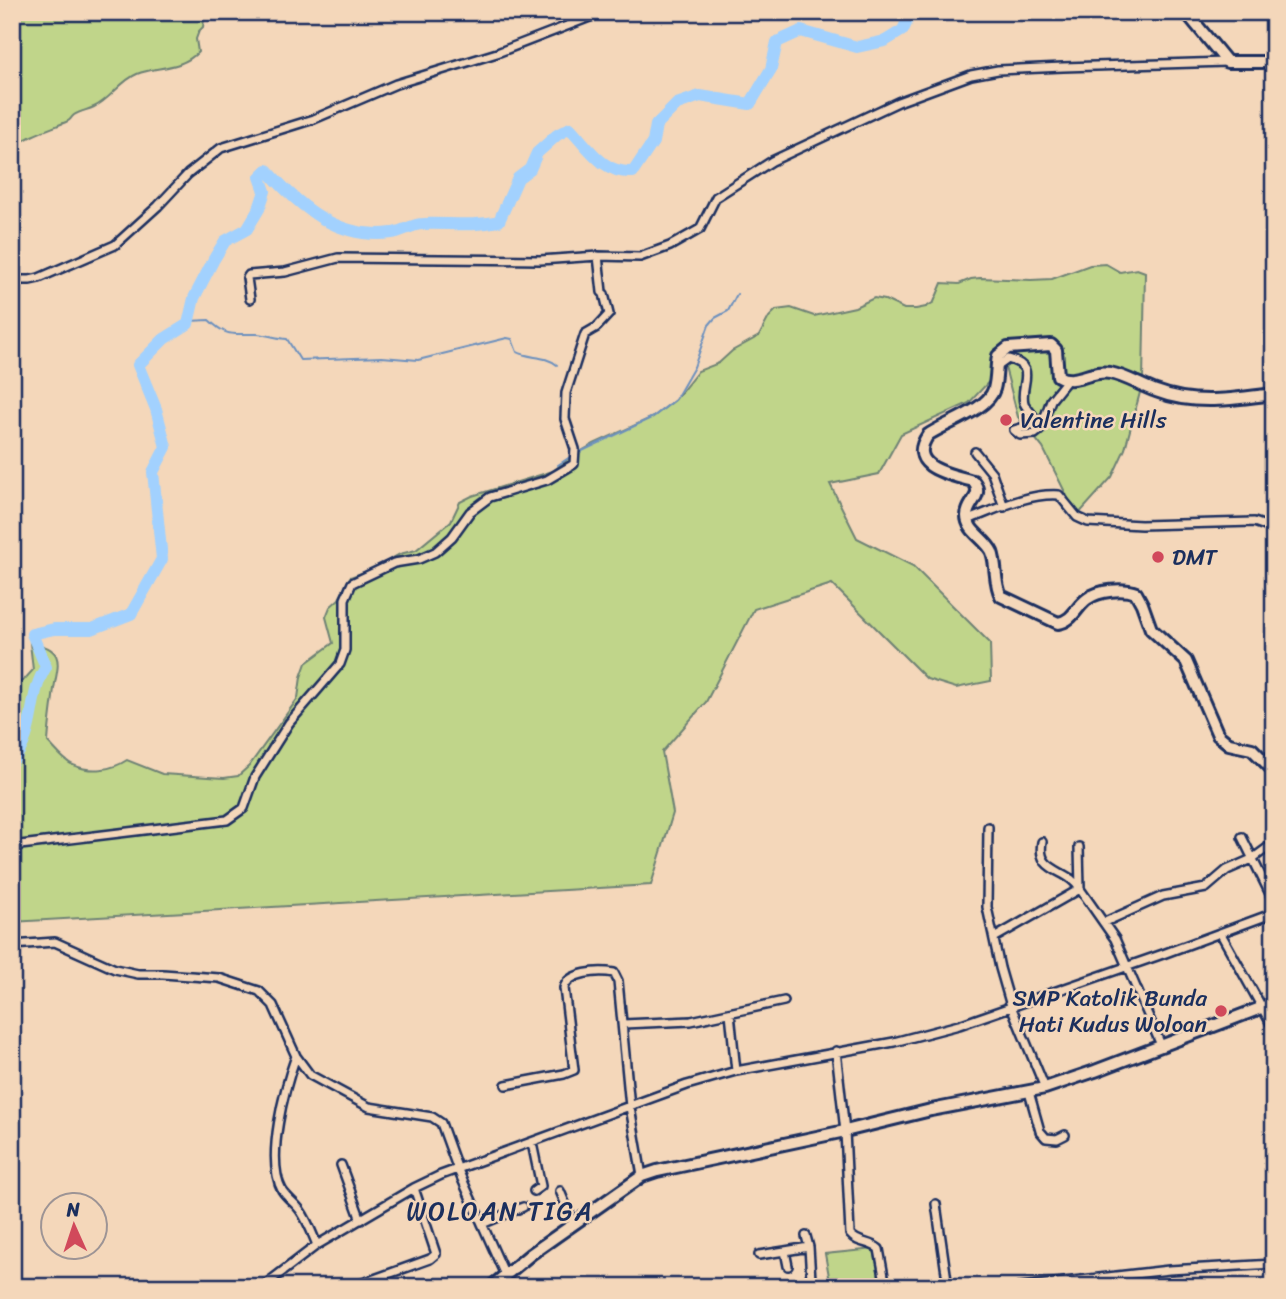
<svg xmlns="http://www.w3.org/2000/svg" width="1286" height="1299" viewBox="0 0 1286 1299" font-family="Sriracha,sans-serif">
<style>
.green{fill:#c0d58a;stroke:#6e8274;stroke-width:2}
.lines{fill:none;stroke-linecap:round;stroke-linejoin:round}
.stream{stroke:#6c90be;stroke-width:2}
.river{stroke:#a2d1fe;stroke-width:12}
.street-casing{stroke:#1b2f5e;stroke-width:12}
.secondary-casing{stroke:#1b2f5e;stroke-width:16}
.street{stroke:#f4d7ba;stroke-width:7}
.secondary{stroke:#f4d7ba;stroke-width:10}
.poi-dot{fill:#d1495b;stroke:#f4d7ba;stroke-width:2.5}
.labels{text-anchor:middle;stroke-width:5;stroke-linejoin:round;paint-order:stroke}
.poi-label{font-size:23px;fill:#1b2f5e;stroke:#f4d7ba;text-anchor:start}
.quarter-label{font-size:26px;letter-spacing:2px;fill:#1b2f5e;stroke:#f4d7ba}
</style>
<rect width="100%" height="100%" fill="#f4d7ba"/>
<filter id="ink" filterUnits="userSpaceOnUse"><feTurbulence type="fractalNoise" baseFrequency=".0143" numOctaves="2"/><feDisplacementMap in="SourceGraphic" scale="14" xChannelSelector="R" yChannelSelector="G"/><feConvolveMatrix kernelMatrix="1 2 1 2 8 2 1 2 1" color-interpolation-filters="sRGB"/></filter>
<g filter="url(#ink)">
<!-- green -->
<path class="green" d="M12,12H205L203,27L199,31L196,39L198,52C181,70 157,66 137,74C120,81 111,99 94,107C88,110 80,111 74,115C69,119 72,120 66,122C47,130 29,135 12,148Z
M1106,264L1120,272L1137,269L1145,272L1143,381L1125,449L1112,477L1077,516L1043,448L1018,417L1000,348L995,375L969,403L901,434L879,474L830,484L857,538L913,566L990,643L991,681L956,688L927,679L832,584L754,609L706,702L662,752L673,813L651,885L12,922V686L24,680L33,670L30,643C71,648 55,670 53,697C51,712 49,727 48,742C55,749 64,761 73,765C91,773 112,770 127,760L162,774L224,778L238,776L249,766L298,698L301,677L306,663L333,643L326,617L330,607L339,599L350,577L373,569L400,554L416,550L451,521L460,502L472,496L553,471L569,458L594,444L653,417L675,400L698,371L719,363L732,351L759,336L769,317L776,310L791,308L814,316L855,307L874,298L885,300L904,309H916L926,307L934,302L942,283L959,284L971,279L980,278L1031,280L1052,279L1090,265Z
M874,1249L881,1287H831L825,1254Z"/>
<g class="lines">
<!-- stream -->
<path class="stream" d="M189,321L209,320C229,339 233,333 257,334C267,335 277,338 287,339L300,360L382,357L418,360L507,338L512,339L517,352C531,359 544,355 557,365
M578,453L653,417L675,400L694,367L709,325L715,318L728,311L737,294
M558,465L570,457"/>
<!-- river -->
<path class="river" d="M12,762C37,732 27,696 46,667L32,634L54,629H92L131,614L162,559L153,472L166,447L156,409L138,365L164,339L188,324L194,298L214,259L225,241L247,229L259,209L265,191L260,177L267,170C300,207 338,240 392,233C402,232 412,224 423,224C448,223 473,227 499,221L518,178L530,169L537,153L557,135L570,128C588,147 603,174 633,172L653,142L656,125L677,104L700,96L750,104L771,69L777,42L801,31L857,47L885,41L903,30L911,12"/>
<defs>
<path id="street" d="M12,280H30L39,278L115,245L158,206L188,174L221,148L314,119L396,84L497,53L603,12
M250,299L247,278L249,275L285,272L338,258L540,260L598,256L640,257L670,246L700,229L716,197L772,161L898,102L971,75L998,70L1063,67L1227,62
M997,367L1008,359C1039,367 1019,384 1024,403C1026,408 1031,412 1034,417L1031,425L1014,430L1020,435L1035,434L1040,430L1051,400L1067,380
M975,452L992,473L1004,507
M968,520C997,509 1027,493 1059,495L1077,517L1088,522L1141,525L1254,522L1274,529
M988,827L987,907L1000,968L1011,1006L1045,1088
M1242,837L1274,902
M12,846L227,820L244,808L255,777L289,723L340,664L345,650V599L352,583L394,563L419,559L435,552L452,537L470,512L490,497L547,480L574,464L575,449L565,419L566,393L585,334L597,327L609,314L604,294L602,292L598,256
M1079,847L1080,889L1115,939L1161,1045
M1105,922L1163,896L1206,888L1227,870L1252,859L1274,843
M1221,934L1274,1029
M994,938L1080,889C1068,868 1036,873 1042,842
M12,945L55,942L115,969L138,974H163L219,978L259,991L273,1005L296,1056L310,1075L369,1107L432,1117L441,1123L458,1170L505,1275
M730,1013L736,1071
M623,1024L691,1021L784,1001
M836,1051L845,1131L850,1234C858,1244 870,1241 879,1249L886,1287
M296,1056C285,1087 265,1159 282,1190C287,1198 295,1203 300,1210C308,1221 312,1233 317,1245
M506,1085L564,1074L574,1070L564,988C568,972 599,970 614,973L618,981L630,1107L642,1176
M1029,1092L1040,1131L1046,1138L1057,1139L1065,1135
M532,1143L541,1186L534,1191
M341,1165L361,1220
M560,1191L574,1224
M936,1204L948,1287
M482,1224L523,1207
M806,1236L809,1247
M759,1255L785,1251
M788,1266L785,1251L809,1247L811,1279L807,1287
M262,1287L317,1245L414,1188L441,1175L687,1085L736,1071L894,1042L959,1025L1163,954L1274,913
M352,1287L430,1259L436,1254L414,1188
M1020,1287L1169,1270L1274,1264"/>
<path id="secondary" d="M1186,12L1227,62H1274
M1274,394C1233,399 1195,406 1156,391C1141,386 1126,376 1110,373C1091,369 1076,386 1058,376L1056,350L1051,345L1008,348L998,356C996,367 997,378 994,389C988,410 945,423 928,435C905,468 953,475 973,481C985,496 967,502 967,516C967,531 986,539 992,552C997,566 994,583 1001,596L1058,623C1073,621 1076,607 1087,599C1099,590 1123,588 1136,593L1142,604L1151,629L1186,661L1218,735L1229,744L1252,749L1274,771
M491,1287L531,1254L642,1176L657,1171L845,1131L931,1110L1045,1088L1095,1071L1274,1003"/>
</defs>
<!-- street casing -->
<use href="#street" class="street-casing"/>
<!-- secondary casing -->
<use href="#secondary" class="secondary-casing"/>
<!-- street -->
<use href="#street" class="street"/>
<!-- secondary -->
<use href="#secondary" class="secondary"/>
</g>
</g>
<!-- markers -->
<g class="poi-dot">
<circle cx="1006" cy="420" r="7"/>
<circle cx="1158" cy="557" r="7"/>
<circle cx="1221" cy="1011" r="7"/>
</g>
<g class="labels">
<!-- poi labels -->
<g class="poi-label">
<text x="1020" y="428">Valentine Hills</text>
<text x="1172" y="565">DMT</text>
<text x="1207" y="1006" text-anchor="end">SMP Katolik Bunda<tspan x="1207" dy="26">Hati Kudus Woloan</tspan></text>
</g>
<!-- quarter labels -->
<g class="quarter-label">
<text x="500" y="1220">WOLOAN TIGA</text>
</g>
</g>
<!-- margin -->
<rect width="1286" height="1299" fill="none" stroke="#f4d7ba" stroke-width="42"/>
<rect x="21" y="21" width="1244" height="1257" fill="none" stroke="#1b2f5e" stroke-width="2.5" filter="url(#ink)"/>
<!-- north arrow -->
<g transform="translate(74 1226) rotate(357)"><circle r="33" fill="#f4d7ba" stroke="#9d9495" stroke-width="2"/>
<path d="M0-5L12 26L0 18L-12 26Z" fill="#d1495b"/>
<text y="-10" font-size="19" font-weight="bold" text-anchor="middle" fill="#1b2f5e">N</text>
</g>
</svg>
